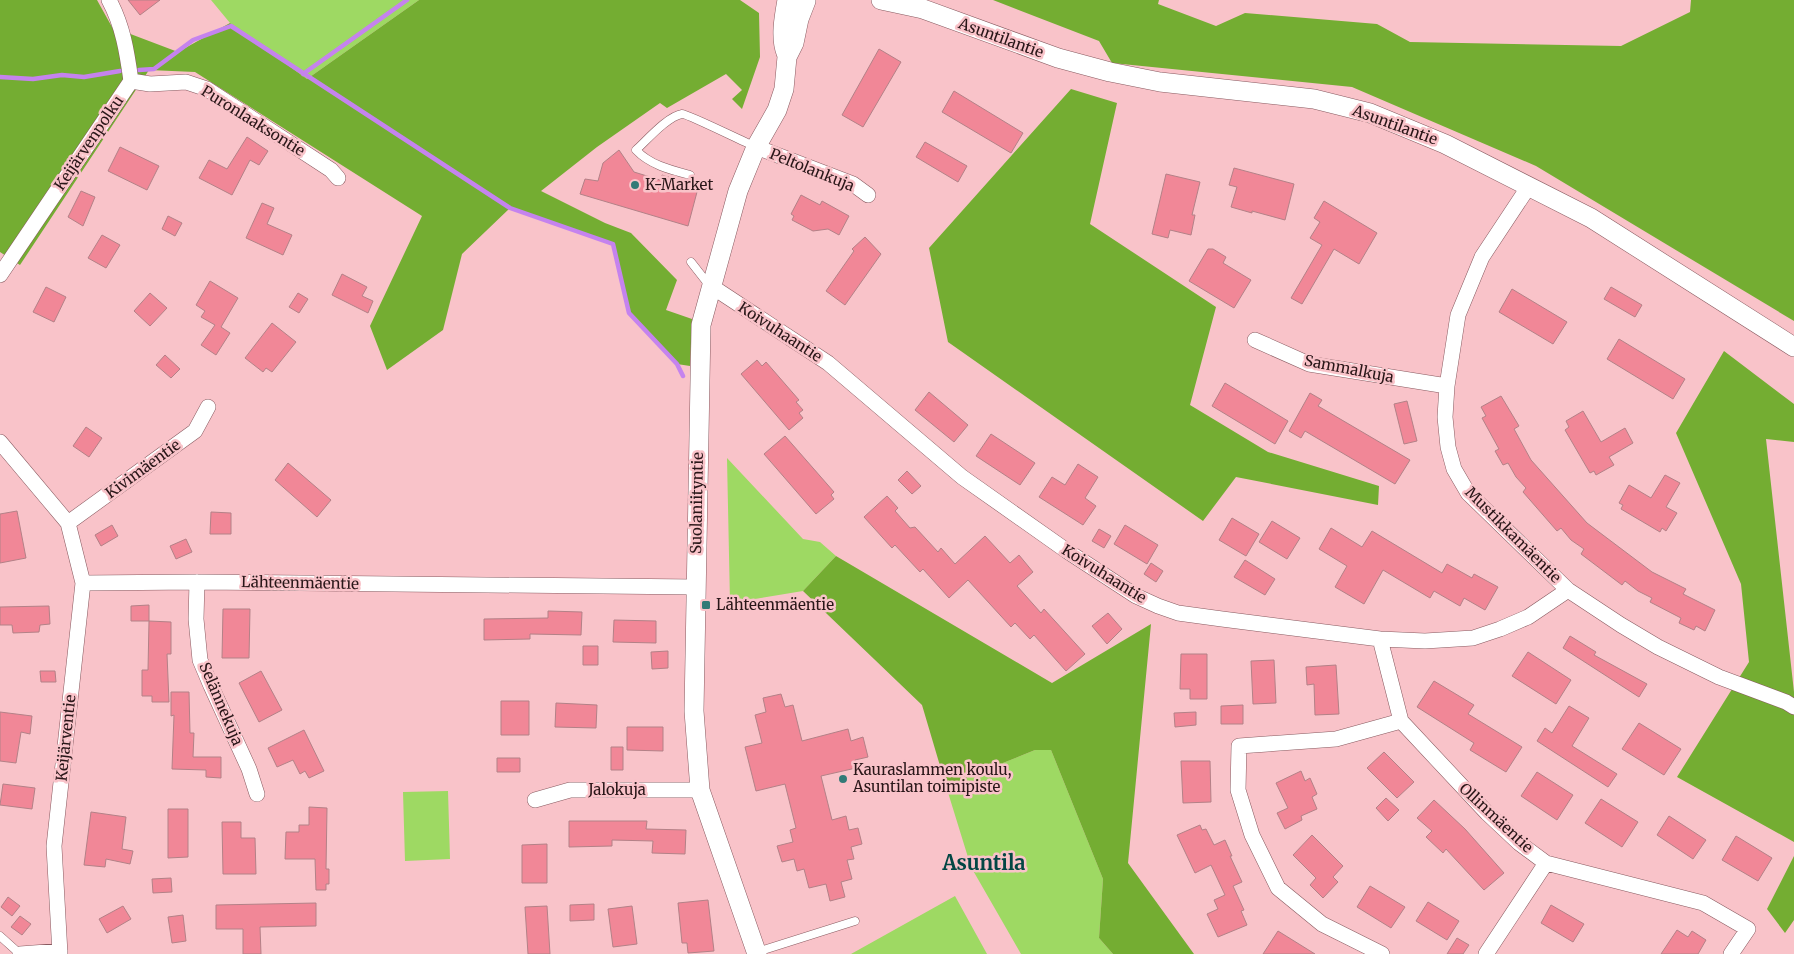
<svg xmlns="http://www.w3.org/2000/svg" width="1794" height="954" viewBox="0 0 1794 954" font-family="Merriweather,serif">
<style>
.green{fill:#9ed963}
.forest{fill:#74ad32}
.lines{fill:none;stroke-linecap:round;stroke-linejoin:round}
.stream{stroke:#c583ee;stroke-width:4.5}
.building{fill:#f18797;stroke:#b38187}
.service-casing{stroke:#885a60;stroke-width:9}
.minor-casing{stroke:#885a60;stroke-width:16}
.tertiary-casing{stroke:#885a60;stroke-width:20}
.service{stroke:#fff;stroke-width:8}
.minor{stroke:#fff;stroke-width:15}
.tertiary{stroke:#fff;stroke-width:19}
.poi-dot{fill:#327a77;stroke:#f9c3c9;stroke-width:2}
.labels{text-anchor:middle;stroke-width:5;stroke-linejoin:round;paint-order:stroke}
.street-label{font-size:15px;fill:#291618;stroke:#f9c3c9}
.poi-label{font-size:15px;fill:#291618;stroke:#f9c3c9;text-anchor:start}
.district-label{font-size:20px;font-weight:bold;fill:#034644;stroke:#f9c3c9}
</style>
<rect width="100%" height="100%" fill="#f9c3c9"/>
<!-- green -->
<path class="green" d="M211,0H419L307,79L230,23Z
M727,458L803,539L820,542L836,556L803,591L730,603Z
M1035,750H1051L1103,879L1099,938L1113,954H1021L971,867L946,786Z
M448,791L450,859L405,861L403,792Z
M955,896L987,954H851Z"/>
<!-- forest -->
<path class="forest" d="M0,0H97L112,27L178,52L230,23L307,79L419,0H740L759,13L760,57L742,109L732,99L742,90L726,74L667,108L660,103L597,147L541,191L605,223L631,233L677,280L666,310L692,319L690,366L677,364L629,313L613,244L510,208L462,254L443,330L387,370L370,326L422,216L195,72L149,70L20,265L0,252Z
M993,0H1159L1158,4L1216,26L1245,13L1377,24L1410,42L1621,46L1690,12L1691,0H1794V321L1536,166L1352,87L1112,63L1099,41Z
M1071,89L1117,103L1090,224L1216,307L1190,405L1268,452L1379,486L1378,505L1236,477L1203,521L948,342L929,248Z
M1724,351L1794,404V442L1766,439L1794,692V842L1677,777L1749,662L1741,584L1676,433Z
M836,556L1052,683L1151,624L1128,863L1194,954H1113L1099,938L1103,879L1051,750H1035L946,786L922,705L803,591Z
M1794,856V920L1785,933L1767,909Z"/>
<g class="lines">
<!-- stream -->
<path class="stream" d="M139,70L154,69L193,40L231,26L510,208L613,244L629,313L677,364L683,376
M303,74L407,0
M0,77L33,79L62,75L84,77L120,71"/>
</g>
<!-- building -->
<path class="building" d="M128,0H160L140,15Z
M879,49L901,62L863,127L842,115Z
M954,91L1023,133L1011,153L942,112Z
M247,137L268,151L259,165L250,160L232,195L199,178L209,160L227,169Z
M925,142L967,166L958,182L916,157Z
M120,147L159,166L147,190L108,171Z
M619,150L634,172L660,180L662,175L687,183L685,188L697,192L688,226L580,194L585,179L598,181L603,163Z
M1234,168L1294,184L1285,220L1252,211V213L1231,207L1237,187L1229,185Z
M1166,174L1200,182L1192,215H1195L1191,235L1170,230L1168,238L1152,234Z
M81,191L95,197L83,226L68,217Z
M801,195L820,205L822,201L849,216L839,235L828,229L813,231L792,220L794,216L791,214Z
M1324,201L1377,233L1359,264L1334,249L1302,304L1291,298L1322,245L1310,238L1320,222L1314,218Z
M262,203L274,208L267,224L292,235L283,255L246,238Z
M168,216L182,223L175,236L162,229Z
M102,235L120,245L106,268L88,258Z
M865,237L881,254L845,305L826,291L854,251L852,249Z
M1208,249H1213L1226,257L1223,263L1251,280L1234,308L1189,281Z
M342,274L367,287L362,296L373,301L368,313L332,295Z
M210,281L238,298L221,327L230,333L216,355L201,345L215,325L201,317L205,311L196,305Z
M46,287L66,297L54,322L33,312Z
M1611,287L1642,305L1635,317L1604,299Z
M1512,289L1567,322L1553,344L1499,312Z
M150,293L167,308L150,326L134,311Z
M298,293L308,299L299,313L289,307Z
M272,323L296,342L272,372L266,368L263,372L245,358Z
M1619,339L1685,379L1673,399L1607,359Z
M165,355L180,369L171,378L156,365Z
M757,360L762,366L766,362L799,400L796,402L803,410L799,413L803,418L789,430L741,374Z
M1225,383L1288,421L1275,444L1212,406Z
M929,392L968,425L954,442L915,410Z
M1310,393L1322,400L1318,406L1410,460L1395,484L1305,431L1301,438L1289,431Z
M1501,396L1519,426L1514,429L1531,460L1587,523L1652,572L1686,589L1683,594L1715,610L1705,631L1696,626L1694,630L1679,623L1681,618L1650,602L1652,598L1638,591L1625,581L1622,585L1581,554L1584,549L1571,540L1561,528L1557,531L1523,492L1526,488L1516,477L1508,463L1503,465L1495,451L1499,449L1482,418L1486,416L1481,407Z
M1407,401L1417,441L1404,444L1394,404Z
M1583,411L1601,442L1625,428L1633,443L1609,457L1614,465L1596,475L1594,471L1590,473L1565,430L1569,427L1566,421Z
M86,427L102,438L89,457L73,446Z
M991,434L1035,463L1020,485L976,456Z
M785,436L834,492L831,495L834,499L816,514L764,454Z
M288,463L331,500L317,517L275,480Z
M1078,464L1098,477L1085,498L1096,506L1083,525L1039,497L1052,477L1065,485Z
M907,471L921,486L912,494L898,480Z
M1665,475L1680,483L1666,507L1677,513L1666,531L1662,528L1660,532L1621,509L1623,505L1619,503L1629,485L1651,498Z
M887,496L898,508L895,511L910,528L915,527L938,552L941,548L955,564L985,536L1010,563L1019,555L1033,572L1017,586L1041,613L1044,609L1085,654L1066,671L1034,635L1030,639L1015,623L1011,627L968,580L949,598L923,569L920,572L895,545L892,548L864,517Z
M17,511L26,558L0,563V514Z
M211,512L231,513V534H210Z
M1232,518L1259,534L1246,556L1219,540Z
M1272,521L1300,538L1287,559L1259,542Z
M112,525L118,536L101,546L95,535Z
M1125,525L1158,545L1147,564L1114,544Z
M1331,528L1362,547L1372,531L1442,573L1447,564L1472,578L1474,574L1498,587L1485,610L1464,598L1460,606L1434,591L1430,598L1383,570L1364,604L1335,587L1347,566L1319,549Z
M1099,529L1111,536L1104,548L1092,541Z
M186,539L192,552L176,559L170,546Z
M1245,560L1275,579L1265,595L1234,577Z
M1151,563L1163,571L1156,582L1144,574Z
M149,605V621H131V606Z
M49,606L50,624L40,625L39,632L13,633L12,625H0V607Z
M223,609H250L249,658H222Z
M548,611L582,612L581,635L530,634V639L484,640V619L548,618Z
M1108,613L1122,629L1107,644L1092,626Z
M614,620L656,621V643L613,642Z
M149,621L171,622V654H167L169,702H152V696H142V670H148Z
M1570,636L1596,652L1594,655L1647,684L1639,697L1563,648Z
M583,646H598V665H583Z
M668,651V668L652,669L651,652Z
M1528,652L1571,680L1556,704L1512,676Z
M1181,654H1207V699H1190V689H1180Z
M1274,660L1276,703L1253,704L1251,661Z
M1336,665L1339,714L1315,715L1314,684L1307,685L1306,667Z
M40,671H55L56,682H41Z
M261,671L282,710L259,722L239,683Z
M1434,681L1474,705L1468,714L1522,747L1506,772L1470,750L1474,743L1417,707Z
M171,692H189L190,733H194L193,757H221V778L206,777V770L172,769L174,715L171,716Z
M781,694L785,707L793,705L802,741L848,729L851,741L863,737L868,757L855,760L856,768L821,776L832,820L846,816L849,830L858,828L862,844L851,847L854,859L847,860L852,879L841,882L845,897L830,901L826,884L809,888L804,869L797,871L794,859L782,862L777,846L793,842L790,830L796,828L785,784L756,791L745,747L762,743L755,715L766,712L763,698Z
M501,701H529V735H501Z
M556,703L597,705L596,728L555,727Z
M1243,705V724H1221V706Z
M1569,706L1589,718L1572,746L1617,774L1608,787L1537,741L1545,728L1552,733Z
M0,712L32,716L30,734L21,732L16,763L0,761Z
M1196,712V725L1175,727L1174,713Z
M1639,723L1681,749L1664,775L1622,749Z
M627,727H663V751L627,750Z
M304,730L324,771L309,778L305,771L300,774L293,760L277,767L268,748Z
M611,747H623V770H611Z
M1384,752L1414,782L1397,798L1367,768Z
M497,758H520V772H497Z
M1181,761H1210L1211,802L1183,803Z
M1301,771L1305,781L1310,778L1317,794L1312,797L1317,809L1301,816L1302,820L1285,829L1277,813L1288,808L1276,783Z
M1537,772L1573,795L1557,820L1521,796Z
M3,784L35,788L32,809L0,805Z
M1386,798L1399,810L1388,821L1376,808Z
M1601,799L1638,822L1622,847L1585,823Z
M1434,800L1465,829L1504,873L1484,890L1446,849L1443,853L1426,837L1432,831L1417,818Z
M309,807L327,808L326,869H329V884H326V890H316L315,859H285L286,832H299V825H309Z
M168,809H188V857L168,858Z
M91,812L126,817L122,849L133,851L130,864L106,859L105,867L84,865Z
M1669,816L1706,840L1693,859L1657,835Z
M569,821H647L646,829L686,830L685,854L652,853L653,841L612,840V846L569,847Z
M222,822H241V838H255L256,874H223Z
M1200,825L1202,830L1206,829L1214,845L1225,840L1232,856H1230L1242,882L1233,886L1244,910L1241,911L1247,925L1218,937L1207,914L1218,909L1214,900L1225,895L1211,865L1195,873L1177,835Z
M1312,835L1343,866L1333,877L1338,882L1323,898L1310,885L1316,878L1293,855Z
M1736,836L1772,858L1758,881L1722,860Z
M547,844V883H522V845Z
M171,878L172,892L153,893L152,879Z
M1370,886L1405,907L1391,928L1357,907Z
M8,897L20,906L12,916L1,907Z
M708,900L714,951L688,953L687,943H682L678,903Z
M1428,902L1459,921L1447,940L1416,921Z
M316,903V926L260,927L261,954H243V929H216V905Z
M594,904V920L570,921V905Z
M1551,905L1584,924L1573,942L1541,923Z
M123,906L131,919L107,933L99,919Z
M547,906L550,954H528L525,907Z
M632,906L637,944L613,947L608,909Z
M183,915L186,941L172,943L168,917Z
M20,916L31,924L22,935L11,927Z
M1677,930L1688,937L1692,931L1706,940L1698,954H1661Z
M1278,931L1315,954H1263Z
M1457,938L1469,945L1463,954H1447Z"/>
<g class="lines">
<defs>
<path id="service" d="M690,175C671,170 650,165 636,150C647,140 668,116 682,114C688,114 746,143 756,147
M691,262L709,285
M0,936L20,954
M757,952L855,921"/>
<path id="minor" d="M131,81L150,84L186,82L207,89L331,170L338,178
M756,147L853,184L868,195
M1529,186L1482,257L1458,315L1447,386L1445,417L1448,447L1454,469L1468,493L1568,590L1621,625L1658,647L1719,677L1786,702L1794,707
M0,275L131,81C127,52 123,26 109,0
M711,286L828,363L962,477L1067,551L1136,596L1158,606L1178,613L1222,619L1380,639L1425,641L1473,638L1500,629L1528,617L1568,590
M1255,340L1309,364L1447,386
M0,442L68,523L83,583L54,846L60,954
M68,523L195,431L208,407
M197,582L196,619L200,660L211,686L249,769L257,794
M83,583L197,582L696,587
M1380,639L1401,721L1487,813L1519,843L1546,863L1703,903L1748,929L1731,954
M535,800L570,790H700
M20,954L60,951
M1382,954L1322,924L1278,888L1252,835L1238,790L1239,746L1336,739L1401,721
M1486,954L1546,863"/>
<path id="tertiary" d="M881,0L923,9L1058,58L1110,72L1160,82L1314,99L1370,113L1445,144L1591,218L1794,347
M786,53C780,37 784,17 787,0
M757,954L700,790L694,711L701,325L738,191L756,147L777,110L784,89L787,57L794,43L799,19L806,1"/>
</defs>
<!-- service casing -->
<use href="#service" class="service-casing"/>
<!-- minor casing -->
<use href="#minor" class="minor-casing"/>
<!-- tertiary casing -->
<use href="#tertiary" class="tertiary-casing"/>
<!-- service -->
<use href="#service" class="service"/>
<!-- minor -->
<use href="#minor" class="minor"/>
<!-- tertiary -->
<use href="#tertiary" class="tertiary"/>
</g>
<!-- markers -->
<g class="poi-dot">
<circle cx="635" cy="185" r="5"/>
<rect x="701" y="600" width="10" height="10" rx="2.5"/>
<circle cx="843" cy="779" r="5"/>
</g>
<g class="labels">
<!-- street labels -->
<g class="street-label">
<text transform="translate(1001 38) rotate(20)" y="5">Asuntilantie</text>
<text transform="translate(253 121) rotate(32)" y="5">Puronlaaksontie</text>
<text transform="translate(1395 125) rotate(20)" y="5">Asuntilantie</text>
<text transform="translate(89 143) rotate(-56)" y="5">Keijärvenpolku</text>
<text transform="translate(812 170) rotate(22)" y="5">Peltolankuja</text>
<text transform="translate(780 332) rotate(33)" y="5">Koivuhaantie</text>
<text transform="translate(1349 369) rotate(11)" y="5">Sammalkuja</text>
<text transform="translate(143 469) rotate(-36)" y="5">Kivimäentie</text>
<text transform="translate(697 503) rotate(-89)" y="5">Suolaniityntie</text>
<text transform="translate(1513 535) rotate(45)" y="5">Mustikkamäentie</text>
<text transform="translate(1104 574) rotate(32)" y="5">Koivuhaantie</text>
<text transform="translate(300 583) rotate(1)" y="5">Lähteenmäentie</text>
<text transform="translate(221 704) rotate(67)" y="5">Selännekuja</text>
<text transform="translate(66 738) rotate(-84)" y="5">Keijärventie</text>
<text x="617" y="795">Jalokuja</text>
<text transform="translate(1496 818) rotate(43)" y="5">Ollinmäentie</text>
</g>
<!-- poi labels -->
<g class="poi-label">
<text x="645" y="190">K-Market</text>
<text x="716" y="610">Lähteenmäentie</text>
<text x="853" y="775">Kauraslammen koulu,<tspan x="853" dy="17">Asuntilan toimipiste</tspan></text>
</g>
<!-- district labels -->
<g class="district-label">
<text x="984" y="870">Asuntila</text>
</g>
</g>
</svg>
